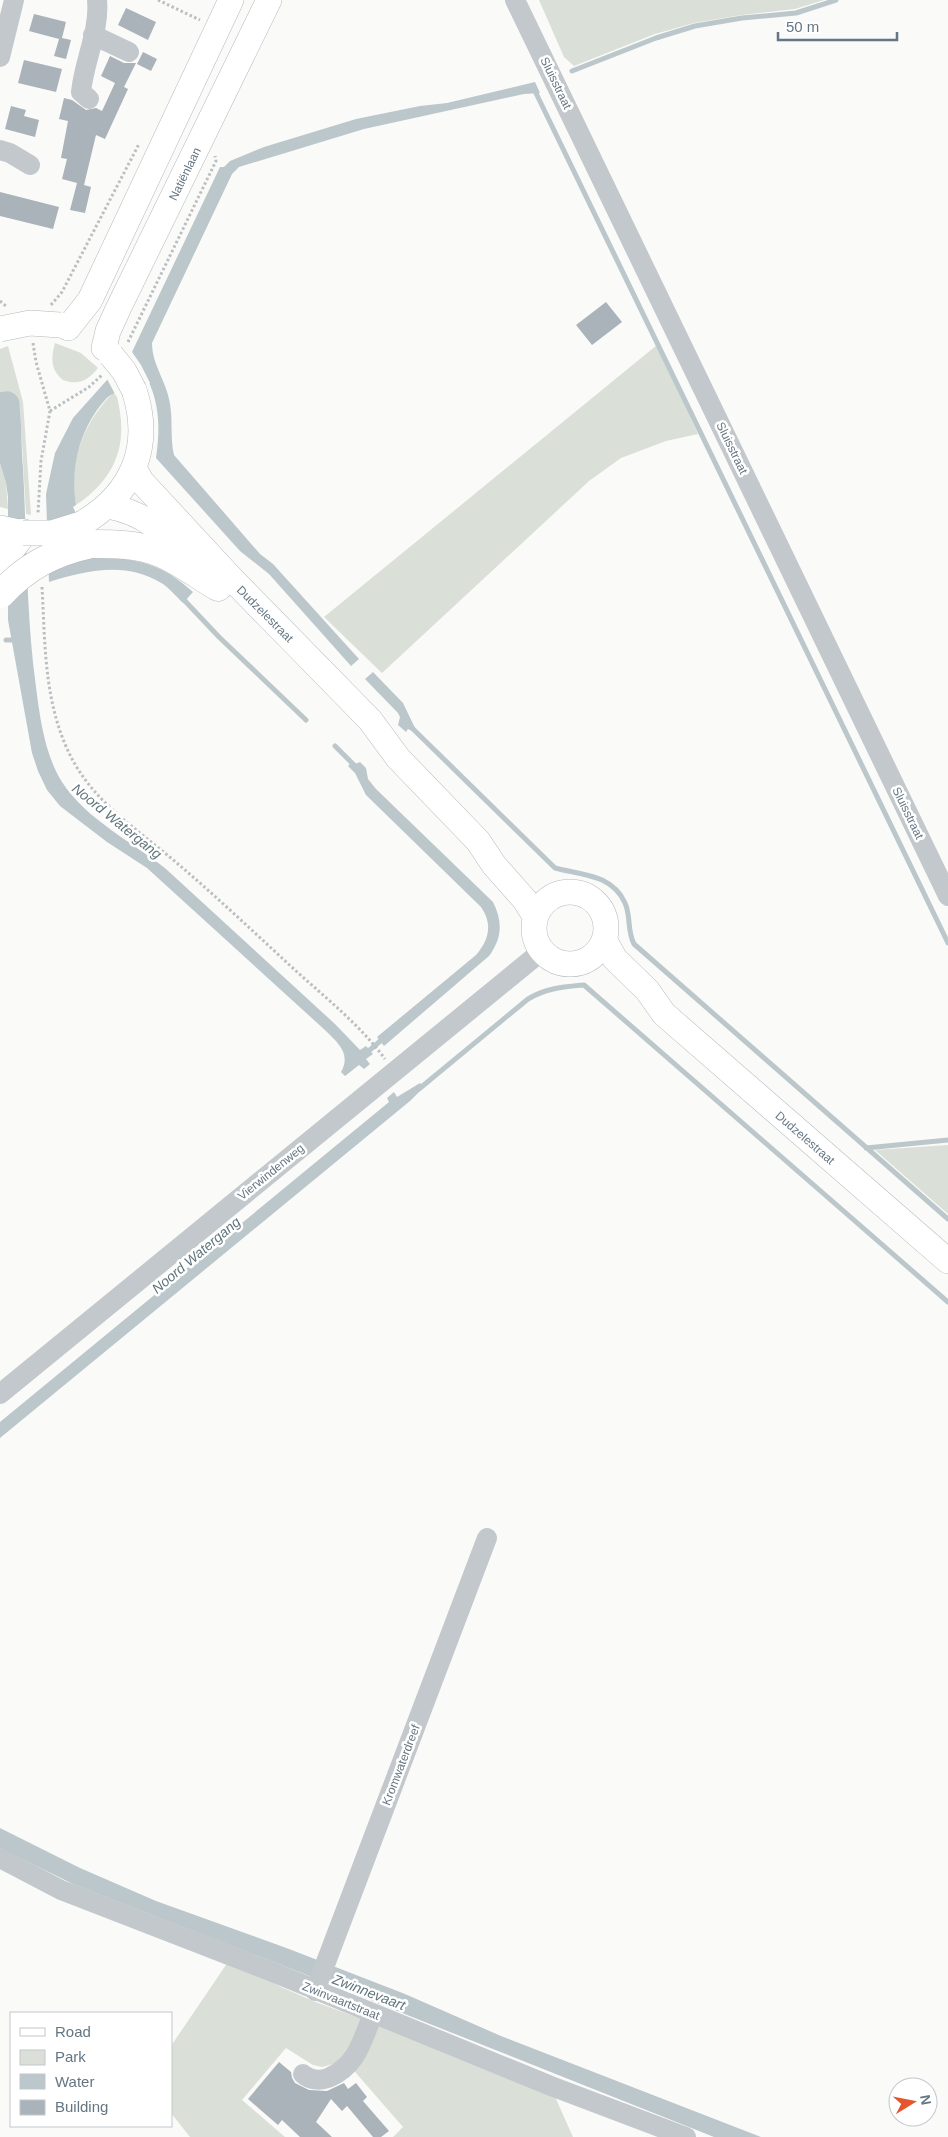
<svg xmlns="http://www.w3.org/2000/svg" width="948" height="2137" viewBox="0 0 948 2137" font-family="Arial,sans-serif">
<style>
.green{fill:#dadfd7}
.water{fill:#bbc7cb}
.pier{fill:#fafaf8}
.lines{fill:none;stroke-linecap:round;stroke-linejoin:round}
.stream{stroke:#bbc7cb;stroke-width:5}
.building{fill:#aab3b9}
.major-casing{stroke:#b5babe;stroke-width:26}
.highway-casing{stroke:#b4b9bd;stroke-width:29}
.path{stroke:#bbbfc2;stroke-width:3;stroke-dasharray:2.5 2.5;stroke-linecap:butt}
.minor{stroke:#c3c8cc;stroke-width:20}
.major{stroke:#fff;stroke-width:25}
.highway{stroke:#fff;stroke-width:28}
.major-bridge-casing{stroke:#b5babe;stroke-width:26;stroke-linecap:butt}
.highway-bridge-casing{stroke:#b4b9bd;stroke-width:29;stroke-linecap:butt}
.major-bridge{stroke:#fff;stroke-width:25}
.highway-bridge{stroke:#fff;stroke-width:28}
.labels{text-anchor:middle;stroke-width:5;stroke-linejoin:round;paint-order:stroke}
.street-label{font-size:12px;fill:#657683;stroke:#fff}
.water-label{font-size:14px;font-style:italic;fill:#60757c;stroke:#fff}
</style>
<rect width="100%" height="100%" fill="#fafaf8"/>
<!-- green -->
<path class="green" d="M539,0H824L795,9L742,15L694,23L655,34L574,66L564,57Z
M55,343L81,353L98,368C88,380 79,386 63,380C50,369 51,358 55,343Z
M657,345L698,434L666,441L621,458L589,481L382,673L324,617Z
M8,346L23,402L31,515L26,514L20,407L6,391L0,392V349Z
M112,394H115L117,397C129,444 116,478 76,505C69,462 82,425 112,394Z
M0,463L6,483L8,509L0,507Z
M948,1145V1214L875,1150Z
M230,1959L279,1986L313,2001L552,2090L573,2137H393L403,2127L349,2065L337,2063L322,2067L313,2065L286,2048L242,2100L285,2137H190L171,2113V2046Z"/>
<!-- water -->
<path class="water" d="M535,82L540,93L524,94L364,129L239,167L232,174L152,343C152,365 167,382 170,404C173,421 170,438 174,455L260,554L273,564L359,659L351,666L269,574L240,551L156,458C160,430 160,406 148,380C137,385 124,389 113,394C107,396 101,405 97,410C77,439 71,471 76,505L73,507L96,556C138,560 160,562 193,592L183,603C177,597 170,589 163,584C127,561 87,570 49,582L46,494L55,453L73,418L132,352L220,167H224L230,161L264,147L356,119L420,106L447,103Z
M0,392C9,390 15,392 19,400C22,423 21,446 23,468C27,541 26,615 36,687C40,719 45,755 62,782C87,820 131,841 166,869L335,1024L360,1050L366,1046L373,1054L366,1059L370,1064L364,1069L359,1065L345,1076L341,1072C351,1054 339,1044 326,1031L147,868L107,842L60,806L47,790L38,771L32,753L8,620V497L6,483L0,463Z
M373,672L403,703L415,728L412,731L408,729L406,732L398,725L400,717L398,713L365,679Z
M352,762L355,764L360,762L366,768L368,779L376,789L493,902C503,922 502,938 489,956L384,1046L377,1037L476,955C489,940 493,924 481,907L366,795L355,773L348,766Z
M420,1083L424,1087L410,1101L0,1438V1422L389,1102L387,1098L394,1092L397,1097Z
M0,1828L80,1868L156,1901L289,1949L405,1994L501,2036L761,2137H714L284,1966L75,1885L0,1848Z"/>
<!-- pier -->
<path class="pier" d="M130,349L141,365L150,383L116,396L106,377Z"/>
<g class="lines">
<!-- stream -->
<path class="stream" d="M572,71L656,38L695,26L742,18L796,13L836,0
M534,89L948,943
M184,594L185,601L219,637L306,720
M6,640H18
M410,726L555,868C581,875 612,874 625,903C631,916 627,931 634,944L948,1219
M335,746L356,767
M365,1054L385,1037
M419,1089L528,999C546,988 563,987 584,985L948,1302
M866,1148L948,1140"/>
</g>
<!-- building -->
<path class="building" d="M126,8L156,22L148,40L118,25Z
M34,14L66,22L62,38L71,40L66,59L54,56L59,39L29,31Z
M143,52L157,59L151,71L137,64Z
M110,56L124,63H136L124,87L128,89L105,139L96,135L84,185L91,187L85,213L70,210L77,183L62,179L67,159L61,158L68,121L59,119L64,98L72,100L86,110L96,108L102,111L115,83L101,76Z
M24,60L62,69L56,92L18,83Z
M11,106L26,110L24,116L39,120L35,137L5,129Z
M0,192L59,207L53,229L0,216Z
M606,302L622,322L592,345L576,325Z
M279,2062L291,2072L292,2078L295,2083L309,2090L327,2091L344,2083L348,2089L356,2083L367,2097L363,2101L389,2131L381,2137H373L347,2106L342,2111L331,2099L316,2122L332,2137H300L282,2120L278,2125L248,2099Z"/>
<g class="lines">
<defs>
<path id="major" d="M68,328L90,300L231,0
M104,348L108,331L119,307L269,0
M134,468L141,481L230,577L370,720L398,758L478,841L494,865L525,900L535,916
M108,506C151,514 169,538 198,568
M81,524C132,495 153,447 134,390
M0,528L23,533
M534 928a36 36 0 1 1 72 0a36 36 0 1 1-72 0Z
M605,941L615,959L647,990L664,1014L948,1261"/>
<path id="highway" d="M91,544C114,544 138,544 160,553C180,561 199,576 218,587
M0,563L23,533"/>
</defs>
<!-- major casing -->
<use href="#major" class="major-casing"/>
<!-- highway casing -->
<use href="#highway" class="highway-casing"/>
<!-- path -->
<path class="path" d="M158,0L200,20
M0,301L7,307
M51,305L62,292L139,144
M128,342L216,161L215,156
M33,343L36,362L50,411L41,461L38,513
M50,411L89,387L102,375
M42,587C45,640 44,694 65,744C88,800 134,826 178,864C218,898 257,935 296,971C327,999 360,1025 385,1059"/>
<!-- minor -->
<path class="minor" d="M515,0L948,896
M93,35L129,52
M0,57L14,0
M89,99L81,92C84,61 100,31 97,0
M0,150L10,153L30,165
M0,1394L542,951
M0,1858L61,1890L270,1971L551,2086L686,2137
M315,1991L487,1538
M303,2074C309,2080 320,2081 328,2078C357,2066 362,2041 373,2014"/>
<!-- major -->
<use href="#major" class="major"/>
<!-- highway -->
<use href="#highway" class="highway"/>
<defs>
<path id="major-bridge" d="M0,329L30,323L60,325
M111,355L124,371L134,390
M23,533H52L81,524"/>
<path id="highway-bridge" d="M1,594C27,566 54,552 91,544"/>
</defs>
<!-- major-bridge casing -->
<use href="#major-bridge" class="major-bridge-casing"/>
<!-- highway-bridge casing -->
<use href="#highway-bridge" class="highway-bridge-casing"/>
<!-- major-bridge -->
<use href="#major-bridge" class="major-bridge"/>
<!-- highway-bridge -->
<use href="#highway-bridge" class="highway-bridge"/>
</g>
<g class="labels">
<!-- street labels -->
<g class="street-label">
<text transform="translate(556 83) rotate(64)" y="4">Sluisstraat</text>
<text transform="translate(185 174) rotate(-64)" y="4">Natiënlaan</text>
<text transform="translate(732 448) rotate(64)" y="4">Sluisstraat</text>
<text transform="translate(265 614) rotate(45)" y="4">Dudzelestraat</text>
<text transform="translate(908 813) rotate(64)" y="4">Sluisstraat</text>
<text transform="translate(805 1138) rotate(41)" y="4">Dudzelestraat</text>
<text transform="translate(271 1172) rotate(-39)" y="4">Vierwindenweg</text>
<text transform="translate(401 1765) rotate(-69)" y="4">Kromwaterdreef</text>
<text transform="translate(341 2001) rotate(22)" y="4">Zwinvaartstraat</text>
</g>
<!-- water labels -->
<g class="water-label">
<text transform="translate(117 821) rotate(39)" y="5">Noord Watergang</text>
<text transform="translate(196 1255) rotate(-40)" y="5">Noord Watergang</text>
<text transform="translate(369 1992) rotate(21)" y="5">Zwinnevaart</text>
</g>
</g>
<!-- legend -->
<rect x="10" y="2012" width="162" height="115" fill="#ffffff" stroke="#c1c8cd"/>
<rect x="20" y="2028" width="25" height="8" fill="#ffffff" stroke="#c1c8cd"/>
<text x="55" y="2037" font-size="15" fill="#657683">Road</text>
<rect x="20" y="2050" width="25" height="15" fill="#dadfd7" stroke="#c1c8cd"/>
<text x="55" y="2062" font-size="15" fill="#657683">Park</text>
<rect x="20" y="2074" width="25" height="15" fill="#bbc7cb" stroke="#c1c8cd"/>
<text x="55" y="2087" font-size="15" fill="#657683">Water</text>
<rect x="20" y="2100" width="25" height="15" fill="#aab3b9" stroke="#c1c8cd"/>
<text x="55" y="2112" font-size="15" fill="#657683">Building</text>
<!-- north arrow -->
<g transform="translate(913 2102) rotate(80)"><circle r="24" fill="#ffffff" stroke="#c1c8cd"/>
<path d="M0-4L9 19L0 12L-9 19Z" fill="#e4572e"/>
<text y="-8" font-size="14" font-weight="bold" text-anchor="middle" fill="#657683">N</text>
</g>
<!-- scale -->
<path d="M778 32v8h119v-8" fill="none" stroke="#657683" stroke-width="2.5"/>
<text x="786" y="32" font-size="15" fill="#657683" stroke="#ffffff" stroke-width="4" paint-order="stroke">50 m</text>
</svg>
